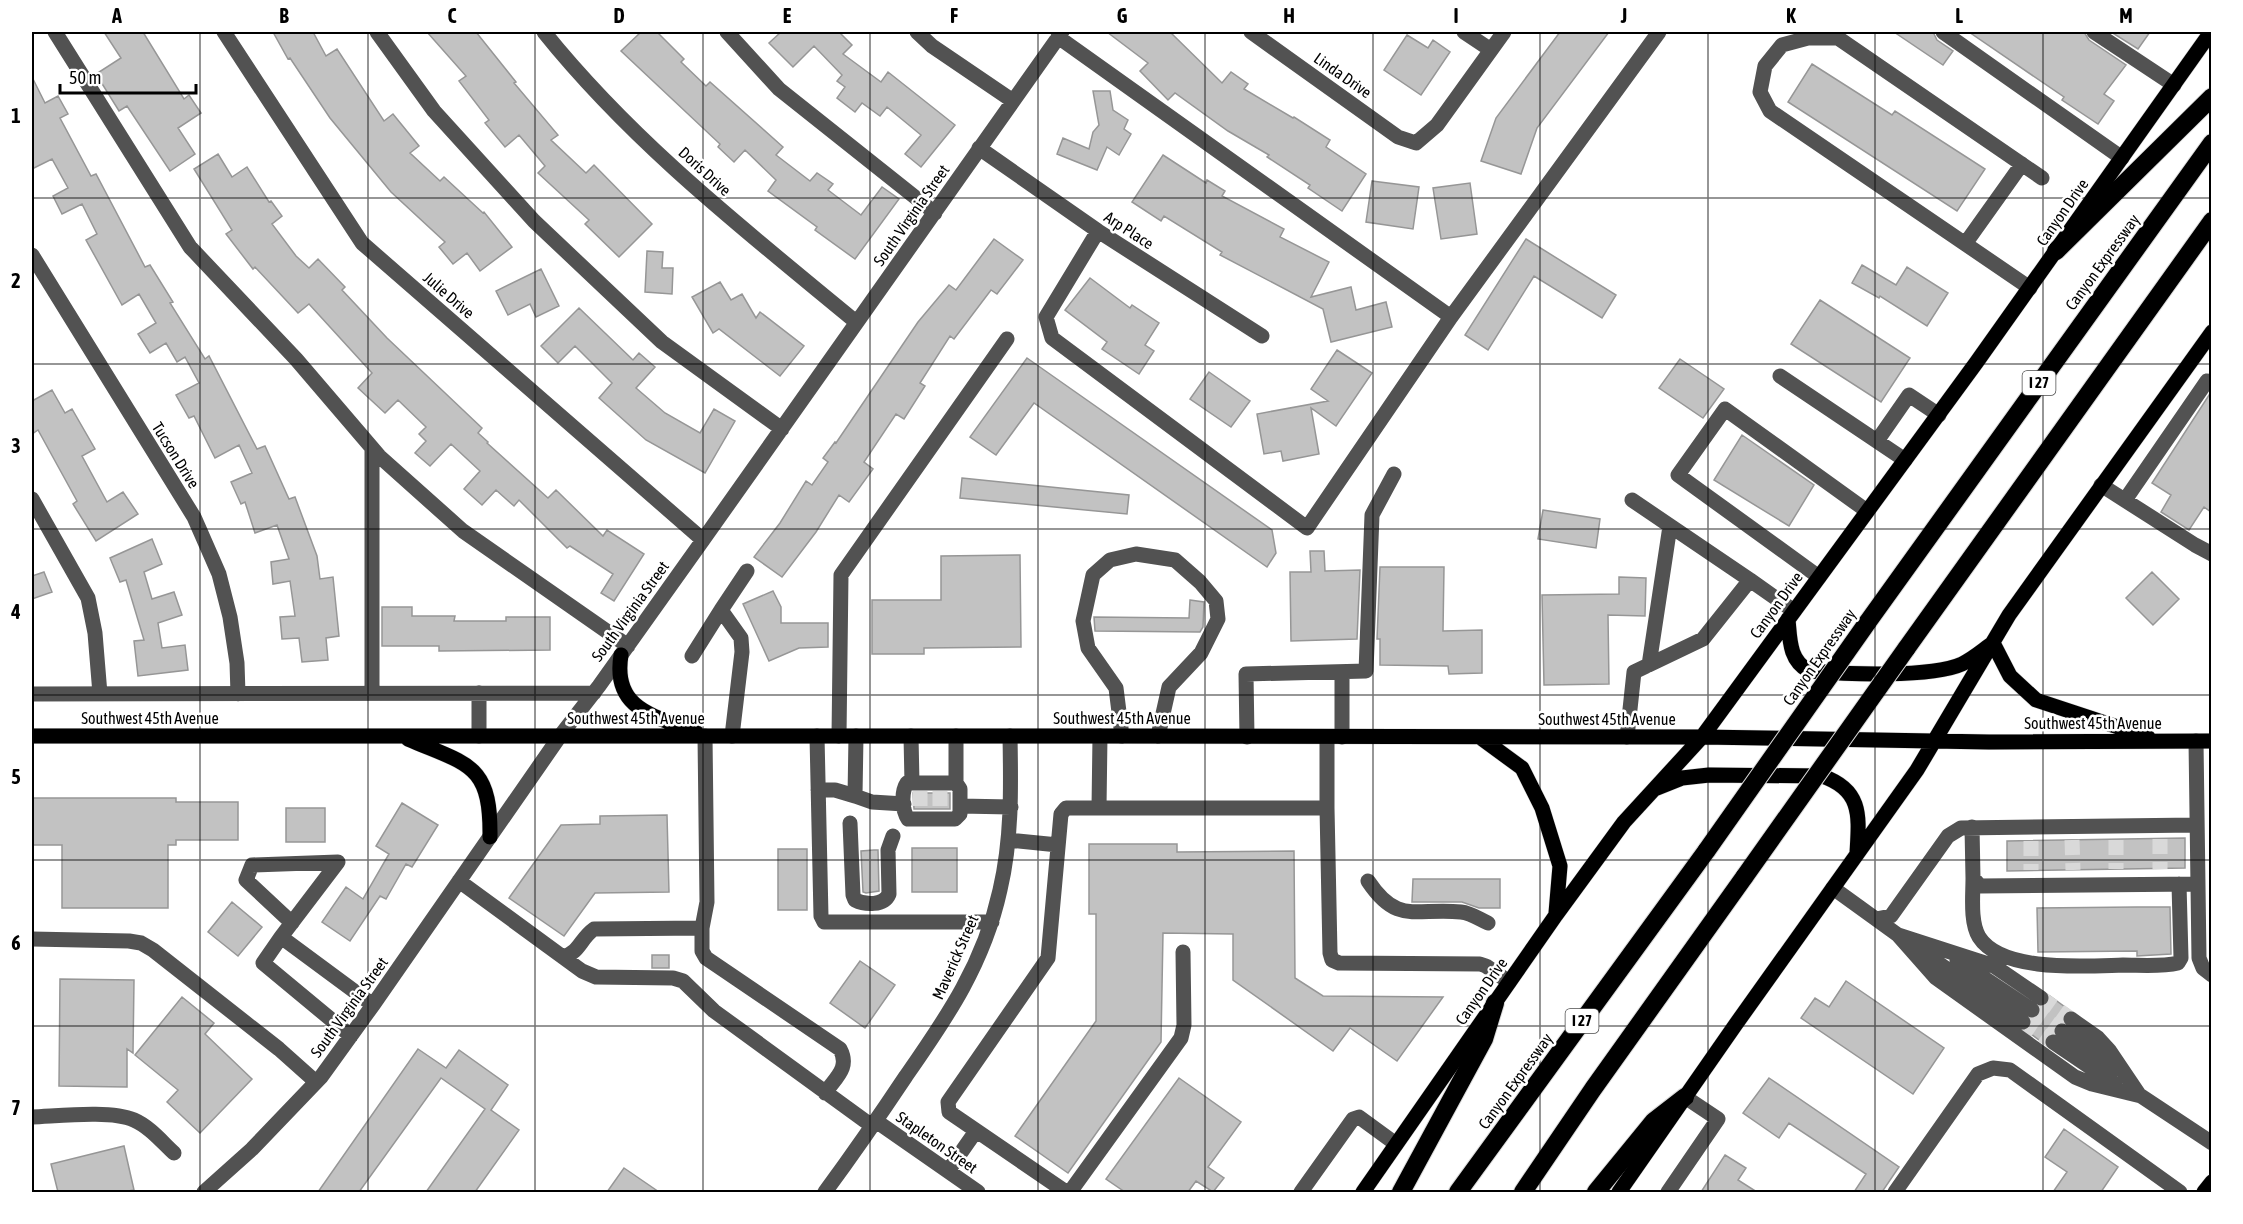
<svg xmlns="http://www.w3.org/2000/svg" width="2243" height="1224" viewBox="0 0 2243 1224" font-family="'Asap Condensed',sans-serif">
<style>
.building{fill:#c2c2c2;stroke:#969696;stroke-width:1.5}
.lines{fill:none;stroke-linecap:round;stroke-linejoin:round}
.minor-tunnel{stroke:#d9d9d9;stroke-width:15;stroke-dasharray:15 8;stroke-linecap:butt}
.major-casing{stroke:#dbdbdb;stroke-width:16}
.highway-casing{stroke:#dbdbdb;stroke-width:20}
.minor{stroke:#525252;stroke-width:15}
.major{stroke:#000;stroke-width:15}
.highway{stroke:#000;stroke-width:18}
.highway-bridge-casing{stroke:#dbdbdb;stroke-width:20;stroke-linecap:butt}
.highway-bridge{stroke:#000;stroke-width:18}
.grid{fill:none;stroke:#000;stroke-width:1.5;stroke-opacity:0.55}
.labels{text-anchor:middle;stroke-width:5;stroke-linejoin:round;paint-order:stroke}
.shield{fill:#fff;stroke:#4c4c4c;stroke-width:1.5}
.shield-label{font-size:15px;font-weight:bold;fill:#000}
.street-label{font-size:16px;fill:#000;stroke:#fff}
.neatline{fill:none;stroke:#000;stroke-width:2}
.grid-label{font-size:20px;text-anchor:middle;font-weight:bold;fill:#000}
</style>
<rect width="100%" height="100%" fill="#fff"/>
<!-- building -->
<path class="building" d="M104,32H143L184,99L189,95L201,113L178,128L195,154L170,171L127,106L119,111L96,74L121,58Z
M273,32H313L326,56L337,49L384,121L393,114L419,146L410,153L440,181L444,177L483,213L484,212L512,247L480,271L467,253L453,264L439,247L445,242L391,192L330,118L290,58L288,59Z
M427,32H476L516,82L514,83L558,135L551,140L586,173L594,165L652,224L619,257L585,224L589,220L538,173L545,166L519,135L505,147L485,123L489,120L459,81L466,76Z
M641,32H657L684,59L681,62L706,86L710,82L783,147L776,155L810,181L817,173L833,184L828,190L861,215L882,187L899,199L855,259L815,230L817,227L768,191L776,180L745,150L734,162L718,147L720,144L621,51Z
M781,32H839L852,45L843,54L881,82L888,72L955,125L921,167L905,154L921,135L887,107L880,116L862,103L855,112L837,98L845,87L837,81L842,75L814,46L793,67L769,43Z
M1107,32H1170L1222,83L1231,72L1248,84L1244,89L1293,118L1294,117L1330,140L1326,147L1366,174L1342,211L1308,188L1310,185L1267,157L1269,155L1228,131L1175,93L1168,100L1140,71L1148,63Z
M1560,32H1609L1537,128L1521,174L1481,161L1496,118Z
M1894,32H1933L1937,40L1953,51L1943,65Z
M1969,32H2084L2089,40L2126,65L2104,94L2114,101L2098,124L2062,100L2064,97Z
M2111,32H2150L2138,49Z
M1407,35L1428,48L1433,40L1450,52L1421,95L1384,70Z
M1812,64L1892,115L1895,111L1985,169L1957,211L1788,102Z
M32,77L45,103L58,96L68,114L60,118L91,176L96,174L145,267L150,265L173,302L170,303L205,359L209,356L257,449L265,446L289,499L295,497L317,556L320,579L333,577L339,636L326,638L328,660L302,662L299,638L282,639L280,617L295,616L290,581L273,584L271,562L289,559L277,525L255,533L245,502L241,504L231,482L252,473L239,445L215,458L194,416L189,418L176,395L199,383L185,357L177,362L166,343L150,353L138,334L156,323L139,294L122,305L86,240L97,234L82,204L62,214L53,196L68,188L52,159L32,169Z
M1093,91H1110L1113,110L1128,120L1124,129L1131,134L1119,155L1107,147L1097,170L1057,154L1063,138L1089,149L1093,132L1099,125Z
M218,154L232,177L247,167L269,202L271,201L282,216L272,224L296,256L309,268L318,259L345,287L342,290L387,338L482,428L478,433L488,442L487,443L548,498L556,490L603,536L607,530L644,554L614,601L601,593L613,574L570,546L567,548L519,500L514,506L496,490L482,505L464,489L480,471L451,444L430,466L415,453L426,441L419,434L426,427L398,400L385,413L358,388L372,373L309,304L298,313L255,267L253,269L226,234L232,230L194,169Z
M1163,155L1206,183L1207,180L1225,191L1222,196L1284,229L1280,237L1329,262L1311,297L1351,287L1356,310L1386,302L1392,327L1331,342L1323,309L1220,255L1222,252L1164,216L1161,221L1132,202Z
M1372,181L1419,187L1413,229L1366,222Z
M1470,183L1477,234L1441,239L1433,188Z
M994,239L1023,260L997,294L991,290L954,339L950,336L920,383L925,386L904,419L896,414L864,462L873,469L849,502L839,495L816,532L782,577L754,557L780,523L806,481L812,485L828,462L823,458L835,442L836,443L918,322L949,285L956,290Z
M1526,239L1616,295L1602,318L1534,276L1488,350L1465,335Z
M647,251L663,252L662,268H673L672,294L645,292Z
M1862,265L1896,285L1907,267L1948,293L1927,326L1880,296L1879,298L1852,283Z
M541,269L559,306L536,317L530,304L508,315L496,291Z
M1090,278L1130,308L1132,305L1159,323L1145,345L1154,351L1139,374L1102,349L1107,342L1065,310Z
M720,282L731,300L742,294L756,318L760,312L804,346L780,376L719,329L713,333L692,297Z
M1820,300L1910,358L1881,402L1791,344Z
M579,308L633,360L639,353L655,367L636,388L665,413L700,433L714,409L735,421L705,473L646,440L599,398L612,383L575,346L558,363L541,346Z
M1337,350L1372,373L1336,426L1311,408L1319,454L1283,461L1281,451L1264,454L1257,414L1328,401L1311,389Z
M1027,358L1272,530L1276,553L1267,567L1034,403L996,455L970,437Z
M1680,359L1724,389L1703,418L1659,388Z
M1209,372L1250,401L1231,427L1190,399Z
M52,390L65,413L72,409L95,449L82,456L107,502L123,492L138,514L96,541L73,504L77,501L38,430L32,434V401Z
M2211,392V512L2204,507L2189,530L2161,512L2171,495L2152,483Z
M1742,435L1814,485L1789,526L1714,480Z
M962,478L1129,495L1127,514L960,498Z
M1543,510L1600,519L1596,548L1538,539Z
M152,539L162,564L144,572L152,599L174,592L182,615L158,623L162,648L185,645L188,670L138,676L134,641L144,640L126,580L120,582L110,558Z
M1310,551H1324L1325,571L1360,570L1357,639L1291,641L1290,572H1311Z
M1020,555L1021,647L924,648V654H872V600H941V556Z
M1380,567H1444L1443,631L1482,630V673L1449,674L1448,666L1380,665V639H1377Z
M44,572L52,592L32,599V576Z
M2152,572L2179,599L2153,625L2126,598Z
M1619,577L1646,578L1645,616L1608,615L1609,684L1544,685L1542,595L1619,594Z
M773,591L781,607V623H828V647L799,648L769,661L743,604Z
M1190,600L1204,602L1203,627L1200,632L1095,631L1094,617L1189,618Z
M382,607H412V616H455L454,621H506V617H550V650L439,651V646H382Z
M913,793H950V809H914Z
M32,798H176V802H238V840H176V845H168V908H62V845H32Z
M402,803L438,825L412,867L406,864L386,899L380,896L350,941L322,922L346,887L363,899L389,854L376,846Z
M286,808H325V842H286Z
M667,815L669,892L595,893L564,936L509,898L561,825L600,824V816Z
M2185,838V868L2007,871V841Z
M1089,844H1177V852L1294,851L1295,978L1323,996L1443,997L1397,1061L1350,1028L1333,1051L1233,980V934L1163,933L1161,1042L1068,1173L1015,1136L1096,1021V914H1089Z
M912,848H957V892H912Z
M778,849H807V910H778Z
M874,850H878L879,891L866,893L863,892L861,851Z
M1413,879H1500V908H1479L1462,902H1412Z
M232,902L262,927L238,956L208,932Z
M2137,907H2170L2171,954L2137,956V951L2038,952L2037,908Z
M652,955H669V968H652Z
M860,961L895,985L865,1028L830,1003Z
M60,979L134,980L133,1053L127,1049V1087L59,1086Z
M1846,981L1944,1048L1913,1094L1801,1018L1815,998L1829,1007Z
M2050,996L2069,1010L2063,1013L2062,1021L2054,1025L2053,1032L2045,1036L2043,1043L2027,1031L2031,1027L2032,1020L2040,1015L2041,1008L2049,1003Z
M182,997L214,1023L205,1034L252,1079L200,1133L167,1102L178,1090L135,1055Z
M418,1049L446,1068L459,1050L508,1085L491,1110L519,1130L475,1192H426L485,1109L441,1078L359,1192H318Z
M1179,1078L1241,1122L1208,1167L1224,1178L1213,1192L1196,1181L1188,1192H1125L1106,1179Z
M1769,1078L1899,1167L1882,1192H1854L1866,1174L1789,1123L1779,1138L1743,1113Z
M2064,1129L2118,1167L2101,1192H2053L2067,1172L2045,1157Z
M124,1146L134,1190L122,1192H58L51,1164Z
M1725,1155L1746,1168L1738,1180L1757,1192H1701Z
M624,1168L659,1192H607Z"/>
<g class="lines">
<!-- minor-tunnel -->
<path class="minor-tunnel" d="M920,791V809
M940,791V809
M2160,839V869
M2072,840L2073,870
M2116,840V869
M2031,841V870
M2041,998L2071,1019
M2032,1010L2062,1031
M2023,1022L2053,1042"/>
<defs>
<path id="major" d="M1788,619C1790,640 1789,660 1809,671C1845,674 1931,678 1962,664C1973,659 1983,650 1993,643L2010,676L2036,700L2148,737
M621,655C612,710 655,716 696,732
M32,736H1100L1702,737L1989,742L2212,741
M1481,738L1522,768L1542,808L1560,866L1556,913
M408,739C468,765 491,763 490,837
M1657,788L1682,778L1709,775L1822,776C1863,790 1859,817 1857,853
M1363,1192L1556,915L1624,822L1702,737L1976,363L2211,32
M1619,1192L1736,1024L1917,770L2009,615L2212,332
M2204,1192L2212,1182"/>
<path id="highway" d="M2056,251L2212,97
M1867,623L2212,143
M1906,649L2212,221
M1401,1192L1484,1039L1495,1003
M1458,1192L1707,850
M1523,1192L1593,1089L1745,876
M1596,1192L1654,1121L1685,1097"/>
</defs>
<!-- major casing -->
<use href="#major" class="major-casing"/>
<!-- highway casing -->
<use href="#highway" class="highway-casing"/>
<!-- minor -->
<path class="minor" d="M55,32L190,247L296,359L379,456L463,531L628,646
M224,32L362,243L703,540
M377,32L434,111L534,221L662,342L782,429
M544,32C634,144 746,231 856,322
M727,32L779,89L935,213
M917,32L932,46L1013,101
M1251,32L1398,137L1416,143L1437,125L1504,32
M1464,32L1491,50
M1943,32L2122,158
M2094,32L2174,85
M1058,37L1451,317
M979,148L1098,231L1262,336
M1098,231L1046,317L1052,338L1307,528L1451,317L1659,32
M1965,244L2022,164
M32,255L194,517L219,574L230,617L237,663L238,694
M2030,288L1770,111L1760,92L1765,66L1782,45L1808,38H1838L2042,178
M1780,376L1905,460
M1877,441L1909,395L1939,415
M2101,485L2195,545L2212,554
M32,499L88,598L95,633L100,694
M2125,500L2207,381
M1819,577L1678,475L1725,409L1867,511
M1750,580L1794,611
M721,610L747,571
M692,656L721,610L741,638L742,652L732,736
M1649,665L1670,526
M1342,672V737
M372,693V448
M479,693V736
M32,694L594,693
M817,736L821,916L824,922H992
M839,736L841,575L1007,339
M856,736L855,796L872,802L904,804
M911,736L912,783
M1122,736L1116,688L1088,648L1083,621L1093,575L1110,560L1136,554L1175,560L1200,582L1216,601L1218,619L1201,653L1169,687L1158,736
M1247,737L1246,674L1366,671L1372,515L1394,474
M1327,737V808
M1627,737L1634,672L1703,639L1750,580L1632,500
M2196,741L2199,958L2203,968L2212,975
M956,783V736
M818,790H835L855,796
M960,806V789L956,783H907C901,792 902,810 908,819H955L960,814V806L1011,807
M1099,808L1100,736
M850,823L853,895L855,900C865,905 884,906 889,894L888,850L893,836
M1972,827L1973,878L1980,886L2197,884
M1009,840L1058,845
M1973,878C1973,896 1970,922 1979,937C2002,973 2086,966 2123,965C2140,965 2161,967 2178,963L2181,958L2179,884
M459,881L582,971L596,977L673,978L683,981L714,1011L872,1126
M1368,881C1398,926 1416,907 1461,912C1471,913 1479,919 1488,923
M1833,888L1898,935L1936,978L2075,1077L2092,1084L2141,1096L2212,1143
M1876,919L1891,916L1948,836L1961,828L2196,825
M292,923L246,880L252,865L338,862L281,937L373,1005
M702,928V951L706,958L840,1049C850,1068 836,1077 825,1093
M1898,935L1994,966L2041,998
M281,937L263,963L351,1036
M32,939L129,941L141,943L153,950L279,1049L316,1082
M1915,947L2023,1022
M563,957C580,952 580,939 594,929L702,928L707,902L705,736
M1957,960L2032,1010
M2071,1019L2098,1038L2109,1050L2140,1096
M2062,1031L2116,1069
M2053,1042L2115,1084
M32,1117C59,1116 111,1110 134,1120C150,1127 162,1142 174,1153
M876,1121L978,1192
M948,1171L976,1131
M204,1192L252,1149L321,1077L373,1005L560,736L599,686L703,540L1062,32
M825,1192C853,1154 880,1115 906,1076C948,1016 984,963 1000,890C1012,839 1011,788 1010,736
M1066,1192L949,1112L948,1102L1048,958L1061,814L1066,808H1327L1330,953L1332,960L1339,963L1480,964L1486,966L1509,982
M1070,1192L1181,1038L1184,1025L1183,952
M1301,1192L1353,1119L1359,1117L1396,1144
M1668,1192L1718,1119L1685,1097
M1895,1192L1978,1074L1993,1068L2010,1070L2180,1192"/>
<!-- major -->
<use href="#major" class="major"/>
<!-- highway -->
<use href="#highway" class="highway"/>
<defs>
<path id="highway-bridge" d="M1707,850L1867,623
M1745,876L1906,649"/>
</defs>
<!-- highway-bridge casing -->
<use href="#highway-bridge" class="highway-bridge-casing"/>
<!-- highway-bridge -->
<use href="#highway-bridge" class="highway-bridge"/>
</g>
<!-- grid -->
<path class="grid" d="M200,32V1192M368,32V1192M535,32V1192M703,32V1192M870,32V1192M1038,32V1192M1205,32V1192M1373,32V1192M1540,32V1192M1708,32V1192M1875,32V1192M2043,32V1192M32,198H2212M32,364H2212M32,529H2212M32,695H2212M32,860H2212M32,1026H2212"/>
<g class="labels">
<!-- shield labels -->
<g class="shield">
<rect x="2022.5" y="371" width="33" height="24" rx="4.5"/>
<rect x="1565.5" y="1009" width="33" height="24" rx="4.5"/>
</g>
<g class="shield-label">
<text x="2039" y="388">I 27</text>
<text x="1582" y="1026">I 27</text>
</g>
<!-- street labels -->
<g class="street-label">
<text transform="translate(1343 75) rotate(35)" y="6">Linda Drive</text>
<text transform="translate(705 171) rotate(42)" y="6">Doris Drive</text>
<text transform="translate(2062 212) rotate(-55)" y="6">Canyon Drive</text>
<text transform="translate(911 215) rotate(-55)" y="6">South Virginia Street</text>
<text transform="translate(1129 230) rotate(33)" y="6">Arp Place</text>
<text transform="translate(2102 262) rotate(-54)" y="6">Canyon Expressway</text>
<text transform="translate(449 295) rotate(41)" y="6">Julie Drive</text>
<text transform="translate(176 455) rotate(58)" y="6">Tucson Drive</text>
<text transform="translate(1776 605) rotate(-54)" y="6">Canyon Drive</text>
<text transform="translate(630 611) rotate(-54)" y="6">South Virginia Street</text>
<text transform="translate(1819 657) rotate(-55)" y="6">Canyon Expressway</text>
<text x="150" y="724">Southwest 45th Avenue</text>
<text x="636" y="724">Southwest 45th Avenue</text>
<text x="1122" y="724">Southwest 45th Avenue</text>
<text x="1607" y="725">Southwest 45th Avenue</text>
<text x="2093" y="729">Southwest 45th Avenue</text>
<text transform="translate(955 957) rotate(-66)" y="6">Maverick Street</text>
<text transform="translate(1481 991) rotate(-55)" y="6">Canyon Drive</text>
<text transform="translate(349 1007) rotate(-54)" y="6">South Virginia Street</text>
<text transform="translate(1515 1081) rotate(-54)" y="6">Canyon Expressway</text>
<text transform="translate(937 1142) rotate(35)" y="6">Stapleton Street</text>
</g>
</g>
<!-- border -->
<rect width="2243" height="1224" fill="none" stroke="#ffffff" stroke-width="66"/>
<!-- scale -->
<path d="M60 84v9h136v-9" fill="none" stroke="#000000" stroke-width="3"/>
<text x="69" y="84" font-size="18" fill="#000000" stroke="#ffffff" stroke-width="4.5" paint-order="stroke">50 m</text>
<rect x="33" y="33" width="2177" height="1158" class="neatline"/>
<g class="grid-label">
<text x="117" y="23">A</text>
<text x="284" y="23">B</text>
<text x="452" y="23">C</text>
<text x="619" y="23">D</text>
<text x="787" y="23">E</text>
<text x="954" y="23">F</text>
<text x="1122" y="23">G</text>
<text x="1289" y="23">H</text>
<text x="1456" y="23">I</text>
<text x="1624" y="23">J</text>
<text x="1791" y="23">K</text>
<text x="1959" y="23">L</text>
<text x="2126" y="23">M</text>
<text x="16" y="123">1</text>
<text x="16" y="288">2</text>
<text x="16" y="453">3</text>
<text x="16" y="619">4</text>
<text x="16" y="784">5</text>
<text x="16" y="950">6</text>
<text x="16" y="1115">7</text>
</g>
</svg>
